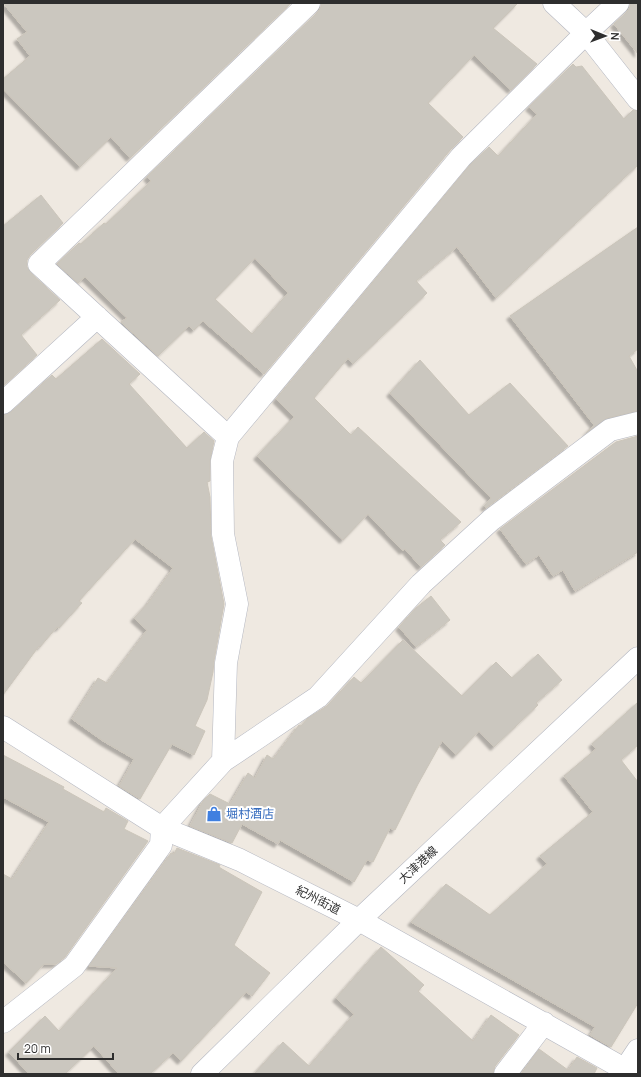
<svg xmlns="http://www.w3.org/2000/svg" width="641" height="1077" viewBox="0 0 641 1077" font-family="Manrope,'Noto Sans JP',sans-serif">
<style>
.building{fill:#cbc7bf;stroke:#cbc5ba;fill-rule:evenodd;filter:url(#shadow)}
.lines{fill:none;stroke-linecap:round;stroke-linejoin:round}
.minor-casing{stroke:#b4b7c1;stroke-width:23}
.tertiary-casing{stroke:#b4b7c1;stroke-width:23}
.secondary-casing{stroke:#b4b7c1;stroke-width:23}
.minor{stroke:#fff;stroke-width:22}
.tertiary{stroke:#fff;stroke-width:22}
.secondary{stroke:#fff;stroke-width:22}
.labels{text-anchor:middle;stroke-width:4;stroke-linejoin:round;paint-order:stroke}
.shop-label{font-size:12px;fill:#366cbe;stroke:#fff;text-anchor:start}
.street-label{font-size:12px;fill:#2e2e2e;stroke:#fff}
</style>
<defs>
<filter id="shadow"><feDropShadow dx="-3.5" dy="3.5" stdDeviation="1" flood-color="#0004"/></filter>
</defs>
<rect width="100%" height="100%" fill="#efe9e1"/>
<!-- building -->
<path class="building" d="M3,3H291L130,158L111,137L80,167L3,89V79L30,56L17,39L27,32Z
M321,3H518L493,28L537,64L511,90L474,55L428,103L463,137L451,149L264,374L203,321L194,330L189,326L158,356L121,322L127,318L85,277L78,283L57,264L79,243L81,244L104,223L106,224L151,181L147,177L318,12L321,7ZM255,258L288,293L252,334L215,299Z
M630,3H638V54L614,24L627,12L630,7Z
M573,64L576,67L582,66L624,119L633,110L638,111V165L496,298L457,247L416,281L427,293L353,364L348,358L314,398L351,435L358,427L461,522L440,540L445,545L421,567L405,549L403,551L368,514L343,540L257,456L294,417L276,399L470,165L489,147L498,156L537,114L529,107Z
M41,195L63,223L30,255L27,260V267L31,273L60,300L21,335L37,355L3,386V226Z
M638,227V349L629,356L638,372V411L607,418L586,433L594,425L510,316Z
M102,339L140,374L129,384L187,448L204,432L214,441L210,461V481L207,482L210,497L211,536L224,604L214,661L213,672L207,700L195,726L205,731L194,755L172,744L140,799L119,786L134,759L103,741L72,719L98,678L107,683L147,630L134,618L148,603L173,568L135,539L79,601L82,603L59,628L57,627L40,647L39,646L3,695V415L11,412L52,375L56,379Z
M420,360L469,415L510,383L568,446L486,508L484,506L491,498L390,393Z
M638,436V552L575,591L563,570L553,576L539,555L526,564L500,529L616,442Z
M431,596L450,620L416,647L399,627L416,608Z
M403,640L462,696L496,662L512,678L538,654L562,680L536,703L538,705L494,747L479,731L456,755L442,741L418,784L395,830L390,828L373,862L367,860L354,882L280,840L278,844L242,824L232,843L190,826L203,801L210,794L230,804L248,773L255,778L267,755L273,759L299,725L301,726L308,718L327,706L354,677L361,683Z
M638,702V745L621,760L638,782V1003L611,1047L590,1035L595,1027L411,922L446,884L490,915L547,864L540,856L593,812L564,776L596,749L592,744Z
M3,755L64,787L63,789L104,812L106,808L128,821L124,829L148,841L65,957L56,964H44L26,983L3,962V874L12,879L49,822L3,797Z
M177,848L220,865L219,867L222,869L262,892L234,945L270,973L252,996L246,992L181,1061L173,1053L150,1074H119L94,1046L65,1074H29L9,1052L45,1016L59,1031L117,968L89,966L171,853L174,854Z
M381,947L424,985L418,991L473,1041L491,1015L519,1035L495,1066L493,1074H254L283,1042L309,1066L354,1014L336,998Z
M539,1049L568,1070L577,1057L597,1068L594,1074H521Z"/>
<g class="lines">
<defs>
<path id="minor" d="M3,403L97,317
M228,437L39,264L309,3
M3,727L162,828L240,860L359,920L633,1074
M223,761L226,663L237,604L223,534L222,461L228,437L461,157L586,33L618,3
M3,1022L74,966L161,845L162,828L223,761L318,697L421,584L491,520L610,430L638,423
M505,1074L544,1023
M622,1074L638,1050"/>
<path id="tertiary" d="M554,3L586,33L638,99"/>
<path id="secondary" d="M202,1074L359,920L638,658"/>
</defs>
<!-- minor casing -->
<use href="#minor" class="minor-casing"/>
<!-- tertiary casing -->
<use href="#tertiary" class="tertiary-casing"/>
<!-- secondary casing -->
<use href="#secondary" class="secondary-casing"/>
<!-- minor -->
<use href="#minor" class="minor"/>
<!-- tertiary -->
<use href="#tertiary" class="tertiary"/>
<!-- secondary -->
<use href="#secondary" class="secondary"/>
</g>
<!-- icons -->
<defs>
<symbol id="shop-bare" viewBox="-9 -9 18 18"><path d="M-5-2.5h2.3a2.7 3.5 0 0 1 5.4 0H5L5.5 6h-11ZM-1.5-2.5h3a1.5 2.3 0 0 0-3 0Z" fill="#3f7fe0" stroke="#fff" stroke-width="2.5" paint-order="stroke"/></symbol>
</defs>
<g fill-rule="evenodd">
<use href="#shop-bare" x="203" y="803" width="22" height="22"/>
</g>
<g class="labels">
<!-- shop labels -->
<g class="shop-label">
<text x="226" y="818">堀村酒店</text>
</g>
<!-- street labels -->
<g class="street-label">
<text transform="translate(418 865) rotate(-43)" y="4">大津港線</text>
<text transform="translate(318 900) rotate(27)" y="4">紀州街道</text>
</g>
</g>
<!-- border -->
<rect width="641" height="1077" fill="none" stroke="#2e2e2e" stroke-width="8"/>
<!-- north arrow -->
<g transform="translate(605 36) rotate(91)" stroke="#ffffff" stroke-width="3" paint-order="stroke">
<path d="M0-3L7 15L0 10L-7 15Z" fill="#2e2e2e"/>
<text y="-6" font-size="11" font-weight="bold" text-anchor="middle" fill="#2e2e2e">N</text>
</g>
<!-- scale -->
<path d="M18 1053v6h95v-6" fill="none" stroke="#2e2e2e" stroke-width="2"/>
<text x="24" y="1053" font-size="12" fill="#2e2e2e" stroke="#ffffff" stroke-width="3" paint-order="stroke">20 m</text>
</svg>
